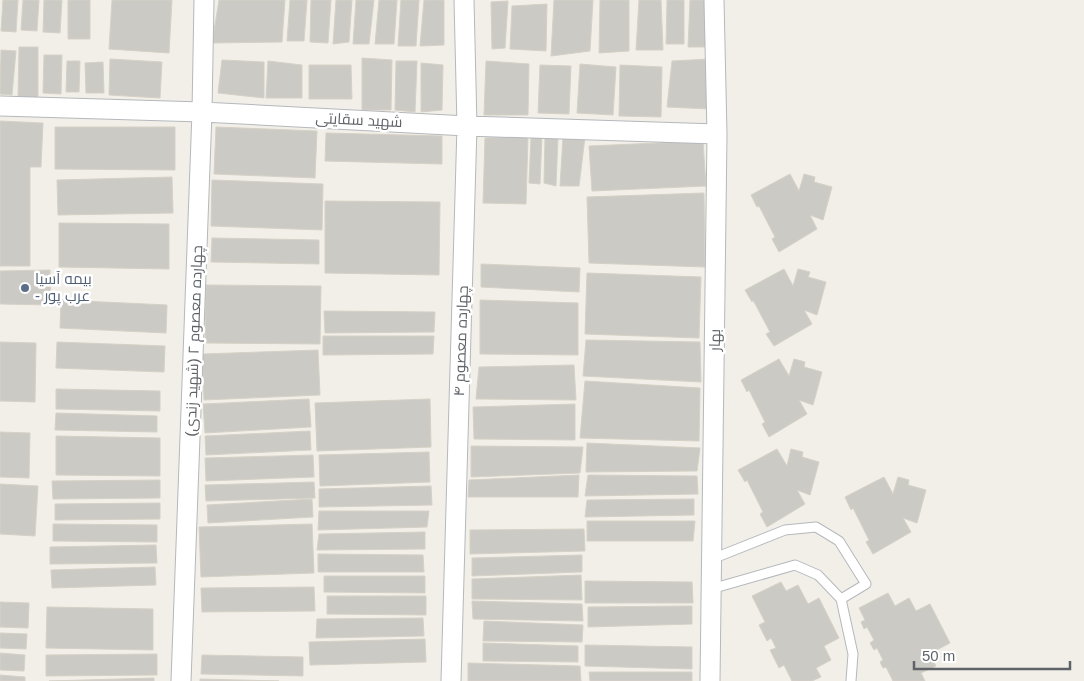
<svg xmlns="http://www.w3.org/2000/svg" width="1084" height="681" viewBox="0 0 1084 681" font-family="Helvetica,Cairo,sans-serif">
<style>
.building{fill:#cccac5;stroke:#d6d1c6}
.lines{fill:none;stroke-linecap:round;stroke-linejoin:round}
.service-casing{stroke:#b5b8bc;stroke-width:11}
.minor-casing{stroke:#b5b8bc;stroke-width:21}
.service{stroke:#fff;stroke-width:9}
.minor{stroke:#fff;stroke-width:19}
.service-dot{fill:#5c6f8a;stroke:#fff;stroke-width:2}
.labels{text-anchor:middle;stroke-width:5;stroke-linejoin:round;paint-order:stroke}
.street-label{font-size:15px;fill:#5f6368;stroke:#fff}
.service-label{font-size:15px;fill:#4e5e75;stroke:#fff;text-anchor:start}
</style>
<rect width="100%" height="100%" fill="#f1efe8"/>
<!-- building -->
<path class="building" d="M3,0H18L16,32L1,31Z
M23,0H39L37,31L21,30Z
M44,0H62L60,33L43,32Z
M68,0H90V39H68Z
M112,0H172L169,53L109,49Z
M219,0H285L282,42L212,43Z
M290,0H307L304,41H287Z
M311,0H331L328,43L310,42Z
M336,0H352L349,42L333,44Z
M356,0H374L369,44H353Z
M379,0H397L394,44H375Z
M401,0H419L416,46H398Z
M424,0H444V45L420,46Z
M554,0H593L590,51L551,56Z
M600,0H629V51L599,53Z
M639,0H661L663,50H636Z
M667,0H684V44H666Z
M690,0H709L710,47H688Z
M508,1L505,48L492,49L491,2Z
M547,4L546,51L510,49L512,6Z
M19,47H38V98L18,97Z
M1,50L16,51L12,95L0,94Z
M44,55H62L61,94L43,93Z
M362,58L392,60L391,110H362Z
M110,59L162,62L160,98L109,95Z
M709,59L710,109L667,107L672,61Z
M222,60L264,62V98L218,93Z
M67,61H80L79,92H66Z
M268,61L302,65V98H266Z
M396,61H417L415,112L395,110Z
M486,61L529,64L528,115H484Z
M103,62L104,93H86L85,63Z
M421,63L443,65L442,110L421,112Z
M580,64L616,67L613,115L577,113Z
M309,65H351L352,99H309Z
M540,65L571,66L569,114L538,113Z
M620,65L662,67L661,117L619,116Z
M0,121L43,123L41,167H30V266H0Z
M55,127H175V170L55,169Z
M216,127L317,131L315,178L214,174Z
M326,133L442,136V164L325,161Z
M542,135L540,184L529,183L531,137Z
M528,137L526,204L483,203L485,138Z
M545,137L558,138L556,186L544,183Z
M563,137H585L579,186H560Z
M703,141L706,186L592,191L589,146Z
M790,174L799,191L804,174L815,177L814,182L832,187L823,220L810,215L817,229L779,252L772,239L775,237L759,206L757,207L751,195Z
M172,177L173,213L58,215L57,180Z
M212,180L323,184L322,230L211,226Z
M704,193L705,267L589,263L587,197Z
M325,201L440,202L439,275L325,273Z
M59,223L169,224V269L59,267Z
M212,238L319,240V264L211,262Z
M481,264L580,268L579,292L481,287Z
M784,269L793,286L798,269L810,272L808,277L826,282L817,315L804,310L812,324L774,346L766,334L770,332L753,300L752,302L745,290Z
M50,270L51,305L0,304V271Z
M587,273L701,277L699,338L585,334Z
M206,285L321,286L320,344L205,343Z
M61,300L167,305L166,333L60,328Z
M480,300L578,303V355L480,354Z
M324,311L435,312L434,332L325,333Z
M323,336H434L433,354L323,355Z
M586,340L700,342L701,382L583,376Z
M0,342L36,343L35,402L0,401Z
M57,342L165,346L164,372L56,368Z
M318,350L320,395L204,400L202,354Z
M779,359L789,376L794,359L805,362L804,367L822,372L813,405L799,400L807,414L769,437L762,424L765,422L749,390L747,392L741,380Z
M574,365L576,400L476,399L479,367Z
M585,381L700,388L699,441L580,438Z
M56,389L160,391V411L56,409Z
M309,399L311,427L205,433L203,404Z
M430,399L431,447L317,451L315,403Z
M575,404V440L474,439L473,407Z
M56,413L157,416V432L55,430Z
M310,431L311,450L206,455L205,436Z
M0,432L30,433L29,478L0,477Z
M56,436L160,438V476L56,475Z
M587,443L700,448L697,471L586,472Z
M471,446L583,447L580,473L471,477Z
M777,449L787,466L791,449L803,452L802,457L819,462L810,495L797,490L805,504L767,527L760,514L763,512L747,480L745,482L738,470Z
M429,452L430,482L320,486L319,455Z
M313,455L314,477L206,481L205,458Z
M579,475L578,497H468L469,480Z
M588,475L697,476L698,494L585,496Z
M884,477L893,494L898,477L909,480L908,485L926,490L917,523L903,518L911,532L873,554L866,542L869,540L853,508L851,510L845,497Z
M160,480V498L53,499L52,481Z
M314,482L315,498L206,501L205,485Z
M0,484L38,486L35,536L0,534Z
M431,486L432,505L319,507V489Z
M312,499L313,517L208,523L207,505Z
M694,499V515L585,517L587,500Z
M160,503V519L55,520V504Z
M319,511H429L427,527L318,530Z
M587,521H695L693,541H587Z
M53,524L157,525V542L53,541Z
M312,524L314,573L201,577L199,527Z
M584,529L585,551L470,554V530Z
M425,532V549L317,550L319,534Z
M156,545L157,563L50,564V547Z
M318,554L423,555L424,572H318Z
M582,555V572L472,576V558Z
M155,567L156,585L52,588L51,570Z
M581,575L582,600L472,599V579Z
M324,576H425V593L324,592Z
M585,581L692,582L693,603H585Z
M781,582L786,591L798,585L808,604L819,598L839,638L824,646L831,660L816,668L821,677L812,681H792L784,665L779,668L770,650L776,648L771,638L767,641L759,625L765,622L752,596Z
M314,587L315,611L202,612L201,588Z
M888,593L895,606L909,598L916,611L930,604L950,643L929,654L936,666L921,673L925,681H893L886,667L883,668L880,662L883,660L877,648L874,650L870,643L874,640L867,627L864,629L861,622L865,620L859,608Z
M327,596H426V615L327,614Z
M472,601L582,604L583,621L473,619Z
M0,602L29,603L28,628L0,627Z
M692,606V624L588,627V607Z
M47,607L153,609V650L46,648Z
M423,618L424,636L316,638L317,619Z
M484,621L583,625L582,642L483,641Z
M0,633L27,634L26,649L0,648Z
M425,639L426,662L310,665L309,642Z
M483,643L578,646V662L483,661Z
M585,645L692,647V669L585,666Z
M0,653L25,655L24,671L0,670Z
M157,654V675L46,676V655Z
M202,655L303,657V676L201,674Z
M468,663L580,666L581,681H468Z
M589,672H692V681H590Z
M0,675L25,677V681H0Z
M154,678V681H49Z
M200,679L279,681H200Z"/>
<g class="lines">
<defs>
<path id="service" d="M712,559L785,530L816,527L839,541L866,584L841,599
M711,589L795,565L818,575L841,599L853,654L851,681"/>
<path id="minor" d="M0,106L202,112L467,126L717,134
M181,681L202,112L204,0
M451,681L467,126L464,0
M710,681L717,134L714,0"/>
</defs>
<!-- service casing -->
<use href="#service" class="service-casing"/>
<!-- minor casing -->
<use href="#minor" class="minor-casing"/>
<!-- service -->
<use href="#service" class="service"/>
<!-- minor -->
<use href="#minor" class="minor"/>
</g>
<!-- markers -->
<circle class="service-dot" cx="25" cy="288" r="5"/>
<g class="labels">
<!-- street labels -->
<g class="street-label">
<text transform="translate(359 120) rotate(3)" y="5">شهید سقایتی</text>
<text transform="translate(715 340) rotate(-89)" y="5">بهار</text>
<text transform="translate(194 341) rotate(-88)" y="5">چهارده معصوم ۲ (شهید زندی)</text>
<text transform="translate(461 341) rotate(-88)" y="5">چهارده معصوم ۴</text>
</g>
<!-- service labels -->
<g class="service-label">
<text x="35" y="284">بیمه آسیا<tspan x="35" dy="17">- عرب پور</tspan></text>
</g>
</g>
<!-- scale -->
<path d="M914 661v8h156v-8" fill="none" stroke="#5f6368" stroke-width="2.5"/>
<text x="922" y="661" font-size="15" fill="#5f6368" stroke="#ffffff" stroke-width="4" paint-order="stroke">50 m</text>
</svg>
